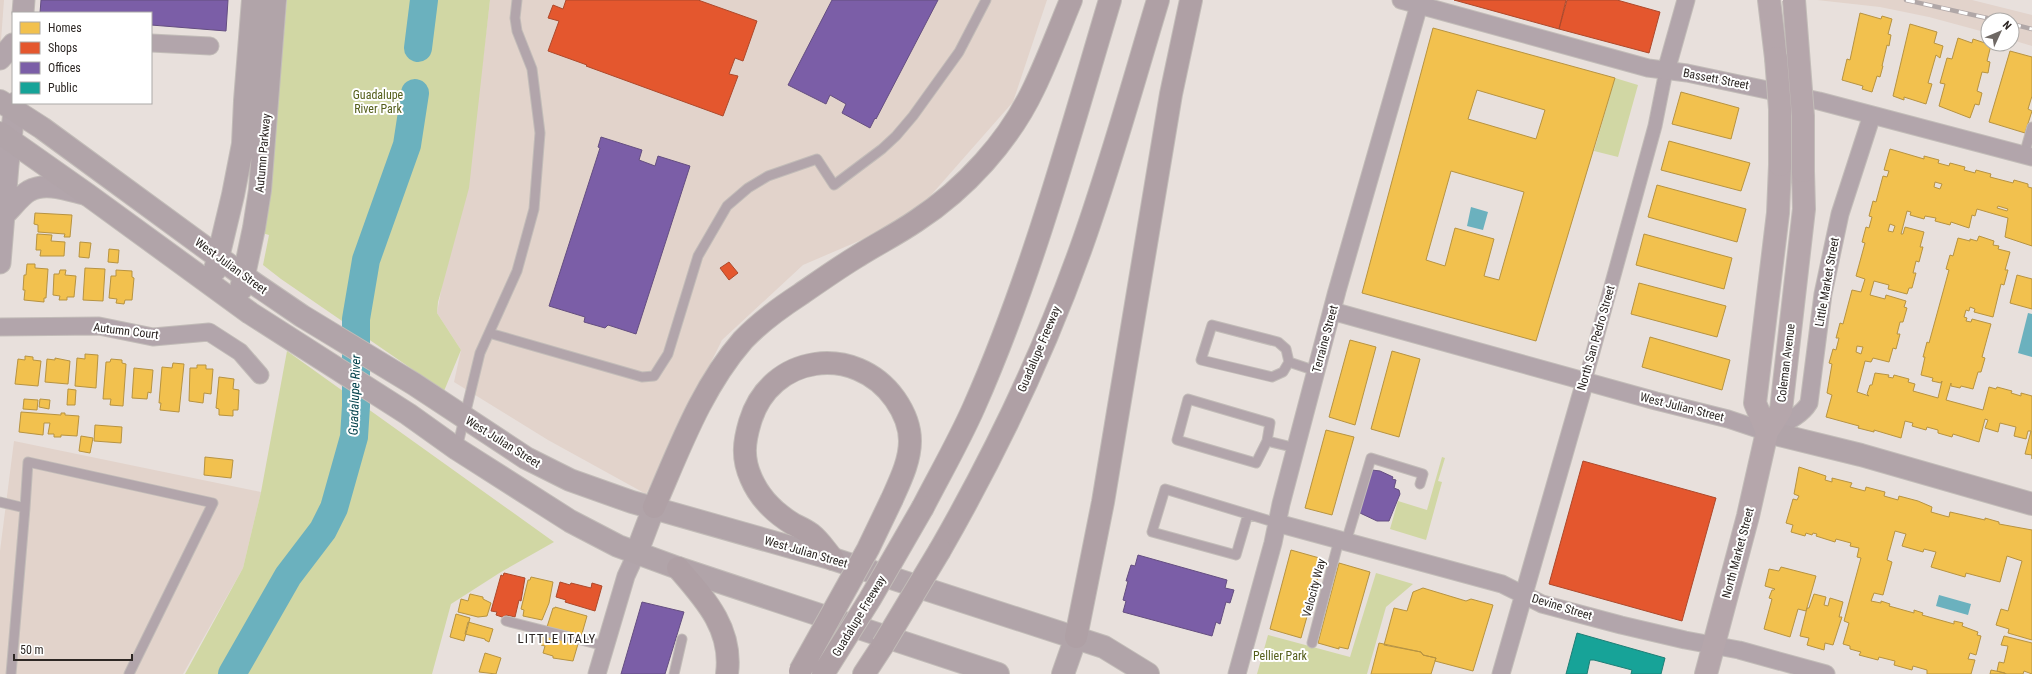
<svg xmlns="http://www.w3.org/2000/svg" width="2032" height="674" viewBox="0 0 2032 674" font-family="'Roboto Condensed',sans-serif">
<style>
.built{fill:#e2d3cb}
.green{fill:#d1d7a4}
.water{fill:#6bb1be}
.homes{fill:#f2c14e;stroke:#b79341;fill-rule:evenodd}
.shops{fill:#e4572e;stroke:#ad492b}
.offices{fill:#7b5ea7;stroke:#644e80}
.public{fill:#17a398;stroke:#1e7e75}
.lines{fill:none;stroke-linecap:round;stroke-linejoin:round}
.river{stroke:#6bb1be;stroke-width:28}
.service-casing{stroke:#c2bcb8;stroke-width:11}
.pedestrian-casing{stroke:#c2bcb8;stroke-width:15}
.minor-casing{stroke:#c2bcb8;stroke-width:19}
.tertiary-casing{stroke:#c2bcb8;stroke-width:23}
.secondary-casing{stroke:#c2bcb8;stroke-width:24}
.primary-casing{stroke:#c2bcb8;stroke-width:24}
.motorway-casing{stroke:#c2bcb8;stroke-width:24}
.service{stroke:#b2a5ab;stroke-width:9}
.pedestrian{stroke:#b2a5ab;stroke-width:13}
.minor{stroke:#b2a5ab;stroke-width:17}
.tertiary{stroke:#b2a5ab;stroke-width:21}
.secondary{stroke:#b1a4a9;stroke-width:22}
.primary{stroke:#b5a6ab;stroke-width:22}
.motorway{stroke:#afa0a5;stroke-width:22}
.rail-casing{stroke:#b0a7a7;stroke-width:4.5}
.rail{stroke:#fff;stroke-width:3;stroke-dasharray:9;stroke-linecap:butt}
.primary-bridge-casing{stroke:#c2bcb8;stroke-width:24;stroke-linecap:butt}
.motorway-bridge-casing{stroke:#c2bcb8;stroke-width:24;stroke-linecap:butt}
.primary-bridge{stroke:#b5a6ab;stroke-width:22}
.motorway-bridge{stroke:#afa0a5;stroke-width:22}
.labels{text-anchor:middle;stroke-width:4;stroke-linejoin:round;paint-order:stroke}
.street-label{font-size:12px;fill:#2d2724;stroke:#fff}
.park-label{font-size:12px;fill:#545e1b;stroke:#fff}
.water-label{font-size:13px;font-style:italic;fill:#00404a;stroke:#fff}
.neighbourhood-label{font-size:13px;letter-spacing:1px;fill:#2d2724;stroke:#fff}
</style>
<rect width="100%" height="100%" fill="#e8e0dc"/>
<!-- built -->
<path class="built" d="M0,0H4L0,54Z
M490,0H1047L1013,102L910,219L803,265L722,340L646,494L548,440L454,382L461,350L437,313L483,59Z
M1817,0H1972L2032,15V46L2012,40V20H1988V33L1929,17L1880,7Z
M14,441L261,492L243,568L183,674H0V551Z"/>
<!-- green -->
<path class="green" d="M287,0H490L469,188L438,302L437,313L461,350L444,391L281,279L263,265L269,235L262,233L272,166Z
M1615,78L1638,85L1618,157L1594,151Z
M287,351L554,542L501,572L451,604L432,674H185L243,568L261,492Z
M1442,457L1445,458L1438,481L1442,482L1426,540L1390,529L1398,501L1427,510Z
M1376,573L1413,584L1386,607L1367,674H1257L1268,635L1350,657Z"/>
<!-- water -->
<path class="water" d="M1471,207L1488,212L1483,230L1467,226Z
M2028,313L2032,314V357L2018,353Z
M1939,595L1971,604L1968,615L1936,606Z"/>
<!-- homes -->
<path class="homes" d="M1860,13L1881,19L1882,16L1892,19L1888,34L1891,35L1889,46L1887,45L1882,66H1883L1880,77L1877,76L1872,92L1862,89L1863,86L1842,80L1847,59L1850,60Z
M1910,24L1937,32L1934,43L1943,46L1940,58L1936,55L1928,83L1932,84L1926,104L1904,97V100L1893,96Z
M1433,28L1615,78L1536,341L1362,293ZM1477,90L1545,110L1536,139L1468,119ZM1451,171L1524,192L1499,280L1484,276L1494,239L1455,228L1445,266L1426,260Z
M1958,38L1972,43L1973,39L1991,45L1987,61L1990,62L1988,73L1982,72L1977,91L1982,93L1979,105L1975,104L1970,118L1939,106L1945,84L1940,83L1947,58L1952,59Z
M2010,51L2032,57V96L2028,109L2032,111L2025,133L1989,122Z
M1681,92L1739,108L1731,139L1672,124Z
M1669,141L1750,163L1741,191L1661,170Z
M1890,149L1924,159V156L1939,160L1938,163L1949,166L1950,163L1965,167L1964,170L1975,173L1976,170L1991,174L1990,177L2013,183L2014,180L2028,184V187L2032,188V246L2005,237L2008,218L1977,209L1975,216L1972,215L1969,228L1951,222L1950,225L1935,221L1936,218L1925,216L1924,219L1910,215L1911,212L1907,211L1901,234H1903L1905,227L1924,232L1920,247H1923L1919,262L1916,261L1913,273H1916L1912,288H1909L1907,294L1888,289L1889,285L1874,281L1870,295L1885,299L1886,295L1906,301L1904,307L1907,308L1903,322H1900L1897,334H1900L1896,349L1893,348L1889,362L1873,358L1871,362L1865,361L1857,392L1869,396L1867,394L1870,385H1872L1875,373L1889,375L1888,377L1893,378L1894,375L1909,379L1908,382L1915,384L1913,391L1938,398L1942,381L1941,383L1932,381L1933,378L1921,375L1925,357H1923L1927,342L1929,343L1949,270L1946,269L1950,255L1953,256L1958,238L1970,241V239L1977,241L1979,236L1994,241L1993,245L1999,246L1998,249L2010,252L2005,270H2008L2004,285L2001,284L1993,317L1974,312L1975,309L1970,307L1969,311L1966,310L1964,317L1967,318L1966,321L1971,322L1972,319L1991,324L1982,357L1985,358L1981,372H1978L1973,389L1961,386L1960,388L1951,386V383L1946,400L1983,410L1989,387L1996,389L1997,387L2012,391L2011,393L2021,396V393L2032,396V459V455L2025,454L2031,431H2028L2026,439L2014,436L2016,427L2000,423L1998,432L1985,428L1988,420L1985,419L1979,442L1953,434L1952,437L1938,433V430L1927,427L1926,430L1912,426L1913,423L1905,421L1901,438L1874,430V432L1858,428L1859,426L1826,417L1832,395L1827,393L1832,364L1829,363L1833,349L1836,350L1839,338H1836L1840,323L1843,324L1852,290L1861,292L1865,279L1856,276L1865,243L1862,242L1866,227L1869,228L1872,217L1869,216L1873,201L1876,202L1883,176L1887,177L1889,171L1884,170ZM1935,182L1942,184L1940,189L1934,187ZM1998,206L2008,209L2007,211L1997,208ZM1890,224L1895,226L1893,232L1888,231ZM1857,346L1863,347L1861,354L1856,352Z
M1657,185L1746,209L1737,242L1648,217Z
M35,213L72,215L70,237H64L65,234L38,232V225L34,224Z
M37,234L52,235L51,241L65,242L64,256H40L41,250H36Z
M1644,234L1732,258L1724,289L1636,265Z
M80,242L91,243L89,258L79,257Z
M109,249L119,250L118,263L108,262Z
M27,264H35V268L48,269L46,298H44V302L24,300L25,290H23L24,275H26Z
M85,268L105,269L103,301L83,300Z
M60,270H66L65,275L76,276L74,297H67V300H59L60,296L53,295L54,274H59Z
M116,270L132,271V277L134,278L132,300H125L124,304L116,303L117,299L109,298L111,276H116Z
M2017,275L2032,279V309L2010,303Z
M1639,283L1726,306L1717,337L1631,314Z
M1650,337L1730,360L1722,390L1642,367Z
M1350,340L1376,347L1355,425L1329,417Z
M1392,351L1420,359L1399,437L1371,429Z
M85,354L98,355L96,388L75,386L77,358L85,359Z
M25,356L33,357V360L41,361L38,386L15,384L18,359L25,360Z
M55,358L70,361L68,384L45,382L47,359L55,360Z
M111,359L122,360V363L126,364L123,406L110,405L111,399H103L106,362H110Z
M173,363L184,364L179,412L160,410L161,403H159L162,367L172,368Z
M197,365H206V369H213L211,394L204,393L203,403L189,401L190,368H197Z
M134,368L153,370L151,393L148,392L147,399L132,398Z
M219,377L234,379L233,389L239,390L238,410H233V416L219,415V409L216,408Z
M68,389L76,390L75,405H67Z
M24,399L38,400L37,410L23,409Z
M40,399L50,400L49,409L39,407Z
M21,412L61,415V413H65V415L79,416L77,436L61,435V437H54V434H48L50,423H44L43,435L19,432Z
M95,425L122,427L121,443L94,441Z
M1326,430L1354,437L1332,515L1305,508Z
M81,436L93,438L90,453L79,451Z
M205,457L233,460L231,478L204,475Z
M1799,467L1826,476L1825,480L1832,482V478L1852,483L1850,487L1865,491L1866,487L1885,492L1884,496L1898,500L1899,496L1918,501L1932,507L1931,512L1945,516L1949,517L1950,512L1985,520V518L1999,522V524L2032,530V640L2008,633L2009,629L1996,625L2001,609L2008,611L2022,561L2007,556L2000,582L1966,573L1965,577L1931,567L1936,552L1924,549L1923,552L1902,546L1906,534L1895,531L1887,560L1892,562L1883,595L1874,593L1871,601L1881,603V601L1890,604L1889,606L1914,613V610L1923,613L1922,615L1954,624V621L1963,623L1962,626L1978,632L1977,635L1981,636L1976,655L1970,653L1968,659L1975,660L1971,674H1927V670L1913,666L1912,670L1894,665L1895,661L1879,657L1878,660L1859,655L1861,652L1850,649V646L1843,644L1849,623L1844,621L1861,558L1857,557L1859,548L1850,546L1851,543L1836,539L1835,542L1816,536L1817,534L1813,533L1812,535L1806,533L1805,536L1791,532L1793,525L1786,523L1793,499L1797,500L1799,496L1794,494Z
M1291,550L1323,559L1301,638L1270,629Z
M1339,563L1370,572L1348,649L1339,647V649L1318,643Z
M1781,567L1816,576L1806,611L1798,609L1790,637L1764,629L1772,599L1769,598L1772,590H1774L1775,589L1765,586L1769,569L1779,571Z
M531,577L553,582L549,603L542,620L523,616L524,610L521,609L528,580H530Z
M1423,588L1466,601L1471,599L1493,605L1473,671L1435,661L1436,658L1423,655L1421,652L1384,645L1394,608L1407,611L1413,592Z
M470,594L483,597V599L491,603L487,616L478,617L458,612L461,599L468,601Z
M1814,594L1826,597L1824,605L1828,606L1830,598L1843,602L1839,617H1842L1833,645L1825,643L1824,650L1807,645L1809,638L1800,636L1807,608H1809Z
M555,607L587,616L581,637L547,627L553,608H555Z
M456,614L470,618L464,641L450,637Z
M468,622L493,629L489,642L485,640V639L465,634Z
M543,636L578,644L573,661L553,658V656L543,653L545,646L541,645Z
M2004,636L2032,643V674L2024,671L2023,674H2007L1997,671L1999,662L2004,663L2008,646L2001,645Z
M1379,643L1421,652L1423,655L1436,658L1431,674H1371Z
M485,653L501,658L496,674L479,672Z
M1991,670L2005,673V674H1990Z"/>
<!-- shops -->
<path class="shops" d="M566,0H698L757,21L743,61L735,58L729,74L738,76L723,116L586,66L587,65L548,51L559,21L548,18L553,5L563,9Z
M1454,0H1566L1559,29Z
M1567,0H1617L1660,12L1649,53L1559,29Z
M729,262L738,273L729,280L720,268Z
M1583,461L1716,498L1682,621L1549,584Z
M504,573L525,578L521,601L519,600L515,617L506,615L505,618L496,615L497,612L491,611L501,575L503,576Z
M560,582L570,585L571,583L591,588L592,583L602,586L595,611L565,602L566,600L556,597Z"/>
<!-- offices -->
<path class="offices" d="M41,0H228L226,31L151,25V13H40Z
M832,0H938L876,119L875,118L870,128L842,113L846,104L830,95L826,104L788,85Z
M601,137L642,150L639,160L655,166L658,156L690,166L636,334L608,325L605,328L584,322L585,317L549,306L600,148L598,147Z
M1372,470L1380,471L1393,477L1392,479L1396,480L1394,488L1399,490L1400,494L1389,521H1377L1360,513V506L1362,505L1366,485L1368,484V480Z
M1138,555L1227,580L1225,588L1234,590L1230,603L1226,602L1220,624L1216,622L1212,636L1123,612L1126,601L1123,600L1128,581H1126L1131,565L1135,566Z
M642,602L684,612L665,674H621Z"/>
<!-- public -->
<path class="public" d="M1577,633L1665,658L1661,674H1631L1632,670L1594,660H1590L1587,674H1566Z"/>
<g class="lines">
<!-- river -->
<path class="river" d="M418,48L424,0
M232,674L288,576L323,530L334,508L354,437L356,406V319L366,260L407,145L415,93"/>
<defs>
<path id="service" d="M2024,155L2032,127
M489,333L642,377L654,376L668,354L698,256L727,206L748,188L768,176L817,159L834,185L882,149L896,136L913,116L959,52L986,0
M1289,362L1283,372L1272,377L1201,360L1212,325L1278,342L1286,349L1289,362L1316,371
M1267,441L1256,463L1177,440L1188,399L1270,423L1267,441L1296,448
M457,448L480,353L517,271L534,209L540,133L532,69L517,31L515,18L517,0
M0,502L25,508L28,462L213,503L129,674
M1248,514L1236,555L1152,532L1165,489L1277,523
M1346,542L1371,458L1423,474L1420,484
M506,621L605,646
M1312,643L1339,540
M11,674L25,508
M674,674L682,639"/>
<path id="pedestrian" d="M1585,381L1655,126L1666,71"/>
<path id="minor" d="M1401,0L1648,68L1687,73L1819,101L2032,157
M151,43L210,46
M1666,71L1686,0
M1332,311L1656,401L1728,419L1767,432C1781,424 1800,418 1809,403L1823,294L1840,214L1872,115
M0,327L99,326L153,337L209,332L240,352L260,375
M1277,523L1502,584L1542,604L1621,625L1685,640L1739,650L1826,674
M597,674L626,576L637,552
M1237,674L1273,543L1281,504L1337,291L1419,5
M1501,674L1585,381"/>
<path id="tertiary" d="M23,13L24,0
M0,59L13,44
M4,215C12,208 20,196 29,191C46,181 70,191 88,195
M0,263L8,165L15,103"/>
<path id="secondary" d="M0,101L42,128L255,284L302,316L414,384L526,458L570,480L632,502L833,559L1104,647L1148,674
M0,133L88,195L250,313L408,414L457,449L570,521L618,546L678,568L998,674
M215,270L233,195L243,144L245,101L253,0
M241,289L254,228L260,190L275,0
M1767,432L1861,455L2032,504
M637,552L654,507
M1063,674L1076,637"/>
<path id="primary" d="M1769,0L1776,58
M1767,432L1755,403L1778,213L1780,165
M1706,674L1748,516L1767,432L1781,410L1804,209L1803,171"/>
<path id="motorway" d="M654,507C679,450 701,388 743,340C760,322 781,307 801,294C820,281 838,268 858,256C877,244 897,234 916,221C965,189 1009,141 1034,88C1048,59 1059,29 1071,0
M923,507C940,474 959,441 974,407C1032,276 1069,137 1110,0
M940,550C995,454 1044,352 1081,248C1110,167 1133,83 1158,0
M833,559C826,551 820,541 811,534C806,530 799,527 793,524C775,513 759,497 751,478C742,458 744,442 750,422C770,354 855,343 895,399C904,412 910,425 910,441C910,461 900,481 892,499
M678,568C705,599 733,629 727,674
M1076,637L1103,502L1171,94L1191,0
M864,674L883,645"/>
</defs>
<!-- service casing -->
<use href="#service" class="service-casing"/>
<!-- pedestrian casing -->
<use href="#pedestrian" class="pedestrian-casing"/>
<!-- minor casing -->
<use href="#minor" class="minor-casing"/>
<!-- tertiary casing -->
<use href="#tertiary" class="tertiary-casing"/>
<!-- secondary casing -->
<use href="#secondary" class="secondary-casing"/>
<!-- primary casing -->
<use href="#primary" class="primary-casing"/>
<!-- motorway casing -->
<use href="#motorway" class="motorway-casing"/>
<!-- service -->
<use href="#service" class="service"/>
<!-- pedestrian -->
<use href="#pedestrian" class="pedestrian"/>
<!-- minor -->
<use href="#minor" class="minor"/>
<!-- tertiary -->
<use href="#tertiary" class="tertiary"/>
<!-- secondary -->
<use href="#secondary" class="secondary"/>
<!-- primary -->
<use href="#primary" class="primary"/>
<!-- motorway -->
<use href="#motorway" class="motorway"/>
<defs>
<path id="rail" d="M1906,0L1996,20
M2012,24L2032,29"/>
</defs>
<!-- rail casing -->
<use href="#rail" class="rail-casing"/>
<!-- rail -->
<use href="#rail" class="rail"/>
<defs>
<path id="primary-bridge" d="M1794,0L1803,116V171
M1776,58L1780,109V165"/>
<path id="motorway-bridge" d="M883,645L940,550
M800,671L868,549L892,499
M823,674L870,599L923,507"/>
</defs>
<!-- primary-bridge casing -->
<use href="#primary-bridge" class="primary-bridge-casing"/>
<!-- motorway-bridge casing -->
<use href="#motorway-bridge" class="motorway-bridge-casing"/>
<!-- primary-bridge -->
<use href="#primary-bridge" class="primary-bridge"/>
<!-- motorway-bridge -->
<use href="#motorway-bridge" class="motorway-bridge"/>
</g>
<g class="labels">
<!-- street labels -->
<g class="street-label">
<text transform="translate(1716 79) rotate(11)" y="4">Bassett Street</text>
<text transform="translate(263 153) rotate(-85)" y="4">Autumn Parkway</text>
<text transform="translate(231 266) rotate(36)" y="4">West Julian Street</text>
<text transform="translate(1827 282) rotate(-80)" y="4">Little Market Street</text>
<text transform="translate(126 331) rotate(7)" y="4">Autumn Court</text>
<text transform="translate(1596 338) rotate(-74)" y="4">North San Pedro Street</text>
<text transform="translate(1325 339) rotate(-75)" y="4">Terraine Street</text>
<text transform="translate(1039 349) rotate(-67)" y="4">Guadalupe Freeway</text>
<text transform="translate(1786 363) rotate(-83)" y="4">Coleman Avenue</text>
<text transform="translate(1682 407) rotate(14)" y="4">West Julian Street</text>
<text transform="translate(503 442) rotate(32)" y="4">West Julian Street</text>
<text transform="translate(806 552) rotate(16)" y="4">West Julian Street</text>
<text transform="translate(1738 553) rotate(-75)" y="4">North Market Street</text>
<text transform="translate(1314 588) rotate(-75)" y="4">Velocity Way</text>
<text transform="translate(1562 607) rotate(17)" y="4">Devine Street</text>
<text transform="translate(859 616) rotate(-59)" y="4">Guadalupe Freeway</text>
</g>
<!-- park labels -->
<g class="park-label">
<text x="378" y="99">Guadalupe<tspan x="378" dy="14">River Park</tspan></text>
<text x="1280" y="660">Pellier Park</text>
</g>
<!-- water labels -->
<g class="water-label">
<text transform="translate(354 395) rotate(-88)" y="5">Guadalupe River</text>
</g>
<!-- neighbourhood labels -->
<g class="neighbourhood-label">
<text x="557" y="643">LITTLE ITALY</text>
</g>
</g>
<!-- legend -->
<rect x="12" y="12" width="140" height="92" fill="#ffffff" stroke="#aba9a7"/>
<rect x="20" y="22" width="20" height="12" fill="#f2c14e" stroke="#aba9a7"/>
<text x="48" y="32" font-size="12" fill="#2d2724">Homes</text>
<rect x="20" y="42" width="20" height="12" fill="#e4572e" stroke="#aba9a7"/>
<text x="48" y="52" font-size="12" fill="#2d2724">Shops</text>
<rect x="20" y="62" width="20" height="12" fill="#7b5ea7" stroke="#aba9a7"/>
<text x="48" y="72" font-size="12" fill="#2d2724">Offices</text>
<rect x="20" y="82" width="20" height="12" fill="#17a398" stroke="#aba9a7"/>
<text x="48" y="92" font-size="12" fill="#2d2724">Public</text>
<!-- north arrow -->
<g transform="translate(2000 32) rotate(46)"><circle r="19" fill="#ffffff" stroke="#aba9a7"/>
<path d="M0-3L7 15L0 10L-7 15Z" fill="#6e6864"/>
<text y="-6" font-size="11" font-weight="bold" text-anchor="middle" fill="#2d2724">N</text>
</g>
<!-- scale -->
<path d="M14 654v6h118v-6" fill="none" stroke="#2d2724" stroke-width="2"/>
<text x="20" y="654" font-size="12" fill="#2d2724" stroke="#ffffff" stroke-width="3" paint-order="stroke">50 m</text>
</svg>
